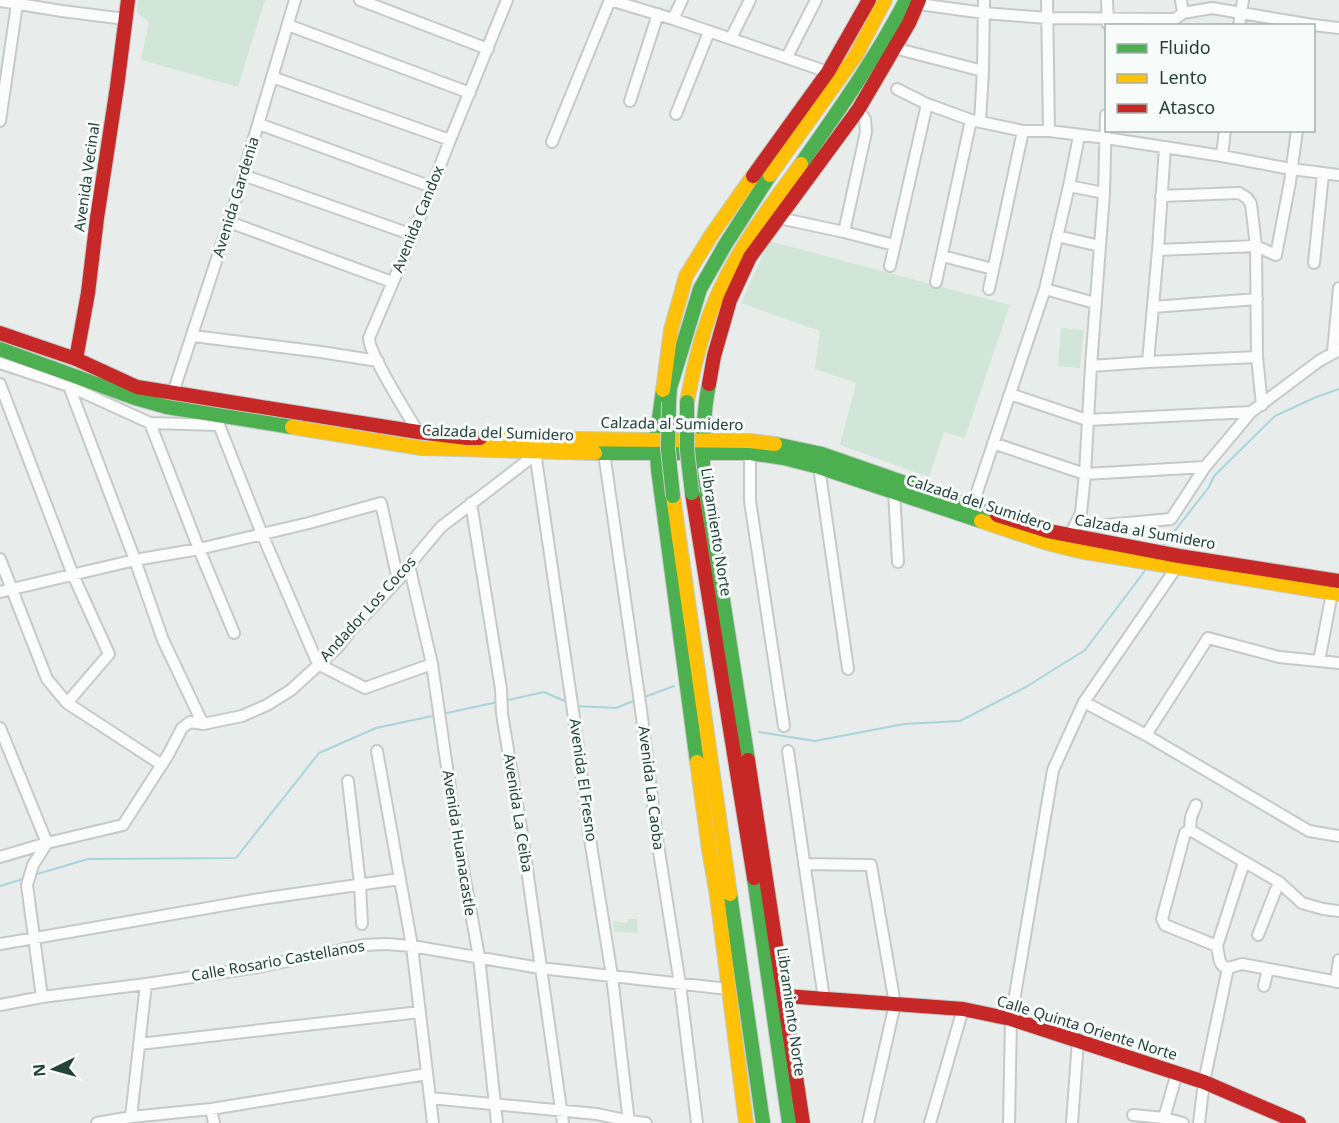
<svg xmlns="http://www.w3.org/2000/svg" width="1339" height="1123" viewBox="0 0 1339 1123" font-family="'Noto Sans',sans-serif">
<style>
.green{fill:#d1e6d8}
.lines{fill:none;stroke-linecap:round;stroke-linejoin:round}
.stream{stroke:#a9d4db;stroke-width:2}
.street-casing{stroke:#c5cac8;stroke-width:14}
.fast-casing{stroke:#c3cbc8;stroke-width:16}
.slow-casing{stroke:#c3cbc8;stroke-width:16}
.jam-casing{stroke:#c3cbc8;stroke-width:16}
.street{stroke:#fcfcfc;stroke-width:10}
.fast{stroke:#4caf50;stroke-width:14}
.slow{stroke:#ffc107;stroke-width:14}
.jam{stroke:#c62828;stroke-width:14}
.fast-bridge-casing{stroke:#c3ccc9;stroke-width:16;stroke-linecap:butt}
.fast-bridge{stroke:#4caf50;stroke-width:14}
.labels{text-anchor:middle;stroke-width:6;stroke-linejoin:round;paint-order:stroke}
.street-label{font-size:15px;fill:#24423a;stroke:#f7fbf9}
</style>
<rect width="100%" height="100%" fill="#e8edeb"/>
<!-- green -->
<path class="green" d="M138,0H265L238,87L141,60L149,22L137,13Z
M769,241L1010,305L965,438L944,432L929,477L840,445L856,383L815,369L820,331L741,303Z
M1061,328L1084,330L1080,368L1058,366Z
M628,919H637L638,933L614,932L613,921L627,923Z"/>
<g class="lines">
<!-- stream -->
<path class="stream" d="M1163,546L1209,487L1214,476L1275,416L1314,398L1339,389
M642,698L674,686
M504,701L544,692L567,702
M575,706L616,708L636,700
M442,714L498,702
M759,732L815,741L904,724L960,721L1026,687L1085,650L1147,568
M34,875L88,859L236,858L319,753L376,728L437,715
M0,886L26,878"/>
<defs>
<path id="street" d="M360,0L488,49
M610,0L673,19L828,72
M1047,0L1049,131
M1107,0L1108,24
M1181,0L1183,13
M0,1L62,11L125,19
M917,5H926L984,13L1047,18L1170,19H1175L1183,13L1212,8L1313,25L1339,28
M673,19L682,0
M288,25L470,93
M1239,26L1243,0
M731,38L750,0
M894,48L983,71
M787,57L816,0
M272,77L450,140
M897,89L927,104L971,120L1023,131H1049L1106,138L1222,156L1291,169L1339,175
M630,101L658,14
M676,114L709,32
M0,121L17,4
M980,122L983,71L984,0
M259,124L432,187
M552,142L610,0
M1222,156L1225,130
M243,175L413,235
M1069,186L1104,193
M1161,196L1239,193L1247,198L1251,204L1256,246L1257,357L1262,405
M779,218L844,232L894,245
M229,222L392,282
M844,232L866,132L865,119L858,110
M1057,236L1100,246
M1158,250L1256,246L1276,255L1290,182L1297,130
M942,256L993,269
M1314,263L1323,174
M890,266L927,104
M936,282L971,120
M989,289L1023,131
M1045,289L1095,303
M1153,307L1257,299
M193,336L321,352L378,361
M1333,352L1339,288
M1148,362L1158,250L1165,147
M0,363L69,386L150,423L219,425
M1091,366L1148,362L1257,357
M70,375L69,386L135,560L163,640L203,724
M0,384L73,575L109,654L67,703
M173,393L229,222L295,0
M1010,394L1087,420L1251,412
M219,416V425L262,534L318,664L365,688L432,664
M150,423L199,549L234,633
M418,432C408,415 369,354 369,338L413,235L450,140L507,0
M993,443L1085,474L1205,467
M540,450L536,459L573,711L590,839L612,976L629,1123
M604,453L641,710L658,845L680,984L697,1123
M750,453V501L784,726
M819,467L848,669
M894,492L898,562
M471,503L501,689L502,714L522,834L563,1123
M972,507L1045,289L1069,186L1079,136
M1094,526L1171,519L1205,467L1251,412L1319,361L1339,350
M1070,535L1081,513L1085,474L1091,366L1104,193L1106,115
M0,559L47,679L67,703L162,765
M409,565L432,664L456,830L479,957L497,1123
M0,592L135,560L199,549L309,523L381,503L398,580
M1319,661L1332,593
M1084,702L1146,735L1309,831L1339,836
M0,728L47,843L33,865L27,885L42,997
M1146,735L1208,638L1279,657L1339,663
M377,751L412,946L433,1123
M788,751L824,999
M348,781L360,884L362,924
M1190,830L1191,817L1196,805
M0,857L47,843L123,825L168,755L182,728L190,722L203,724L242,716L267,705L291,690L338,647L353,628L398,580L409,565L441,527L540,451
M804,864L871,865L895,1004L868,1123
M1258,935L1279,882
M0,944L260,899L399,879
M1217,946L1165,925L1162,919L1185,833L1188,831L1190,830L1279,882L1302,903L1323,909L1339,911
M1228,968L1223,966L1220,962L1217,946L1244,862
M1228,968L1242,964L1339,982
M1336,982L1339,960
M1264,986L1268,969
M0,1005L42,997L146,984L259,967L364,945L386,944L412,946L540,968L728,989
M139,1044L420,1012
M430,1098L597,1114L629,1121L646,1123
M211,1109L214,1123
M1133,1115L1164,1118L1177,1073
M131,1117L146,984
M1164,1118L1183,1123
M97,1123L131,1117L211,1109L427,1074
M930,1123L963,1009
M1009,1123L1011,1019L1053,770L1084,702L1176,568
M1072,1123L1078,1040
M1199,1123L1204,1082L1228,968"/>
<path id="fast" d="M801,164C838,111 876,58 906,0
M0,349L135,398L167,407L292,427
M709,384C703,413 703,442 703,472L748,760
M663,390L656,440L658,469L697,762
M669,402L670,388L700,289L725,245L770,175
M775,444L822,454L997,515
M595,453H750L784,458L819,467L981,521
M754,878L789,1123
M730,894L763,1123"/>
<path id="slow" d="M770,175L856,55L885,0
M663,390L671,330L686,276L712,234L753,176
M687,402C694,364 703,327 719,292C740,246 771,205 801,164
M292,427L421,448L595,453
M480,438L750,441L775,444
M673,496L730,894
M981,521L1047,543L1079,551L1339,594
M697,762L709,850L717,896L746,1123"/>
<path id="jam" d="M753,176L828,72L869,0
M0,333L76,359L137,387L418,432L467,438H480
M76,359L88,293L97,218L117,87L128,0
M709,384L714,356L730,300L750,257L858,110L909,23L919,0
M692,493L754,878
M997,515L1048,531L1179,556L1339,581
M748,760L803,1123
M785,996L963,1009L1011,1019L1204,1082L1299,1123"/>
</defs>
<!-- street casing -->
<use href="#street" class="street-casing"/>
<!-- fast casing -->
<use href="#fast" class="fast-casing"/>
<!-- slow casing -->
<use href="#slow" class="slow-casing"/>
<!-- jam casing -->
<use href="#jam" class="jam-casing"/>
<!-- street -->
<use href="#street" class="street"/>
<!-- fast -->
<use href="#fast" class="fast"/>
<!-- slow -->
<use href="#slow" class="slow"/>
<!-- jam -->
<use href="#jam" class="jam"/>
<defs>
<path id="fast-bridge" d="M669,402L668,449L673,496
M687,402V450L692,493"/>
</defs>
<!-- fast-bridge casing -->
<use href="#fast-bridge" class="fast-bridge-casing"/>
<!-- fast-bridge -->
<use href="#fast-bridge" class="fast-bridge"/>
</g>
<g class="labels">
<!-- street labels -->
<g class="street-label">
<text transform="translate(87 177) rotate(-82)" y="5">Avenida Vecinal</text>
<text transform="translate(236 197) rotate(-73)" y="5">Avenida Gardenia</text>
<text transform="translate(418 219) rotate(-68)" y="5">Avenida Candox</text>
<text transform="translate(672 424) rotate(1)" y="5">Calzada al Sumidero</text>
<text transform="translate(498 433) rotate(2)" y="5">Calzada del Sumidero</text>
<text transform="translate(979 503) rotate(18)" y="5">Calzada del Sumidero</text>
<text transform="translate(716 532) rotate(81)" y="5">Libramiento Norte</text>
<text transform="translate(1145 532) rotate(10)" y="5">Calzada al Sumidero</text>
<text transform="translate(368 609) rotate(-48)" y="5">Andador Los Cocos</text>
<text transform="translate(583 780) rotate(82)" y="5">Avenida El Fresno</text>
<text transform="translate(651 788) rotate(83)" y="5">Avenida La Caoba</text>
<text transform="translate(518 813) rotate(81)" y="5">Avenida La Ceiba</text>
<text transform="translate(459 843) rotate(81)" y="5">Avenida Huanacastle</text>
<text transform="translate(278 961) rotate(-10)" y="5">Calle Rosario Castellanos</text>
<text transform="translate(791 1012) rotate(82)" y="5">Libramiento Norte</text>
<text transform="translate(1087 1028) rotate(17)" y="5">Calle Quinta Oriente Norte</text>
</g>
</g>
<!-- legend -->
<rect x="1105" y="24" width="210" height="108" fill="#f7fbf9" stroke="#a3b1ad" stroke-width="1.5"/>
<rect x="1117" y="44" width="30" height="9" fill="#4caf50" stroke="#a3b1ad" stroke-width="1.5"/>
<text x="1159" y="54" font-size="18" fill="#24423a">Fluido</text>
<rect x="1117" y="74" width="30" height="9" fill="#ffc107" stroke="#a3b1ad" stroke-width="1.5"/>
<text x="1159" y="84" font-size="18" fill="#24423a">Lento</text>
<rect x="1117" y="104" width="30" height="9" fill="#c62828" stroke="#a3b1ad" stroke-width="1.5"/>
<text x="1159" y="114" font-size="18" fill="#24423a">Atasco</text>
<!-- north arrow -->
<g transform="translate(54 1069) rotate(265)" stroke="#f7fbf9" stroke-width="4.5" paint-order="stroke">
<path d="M0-4.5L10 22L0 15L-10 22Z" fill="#24423a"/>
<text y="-9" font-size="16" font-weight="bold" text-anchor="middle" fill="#24423a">N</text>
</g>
</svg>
